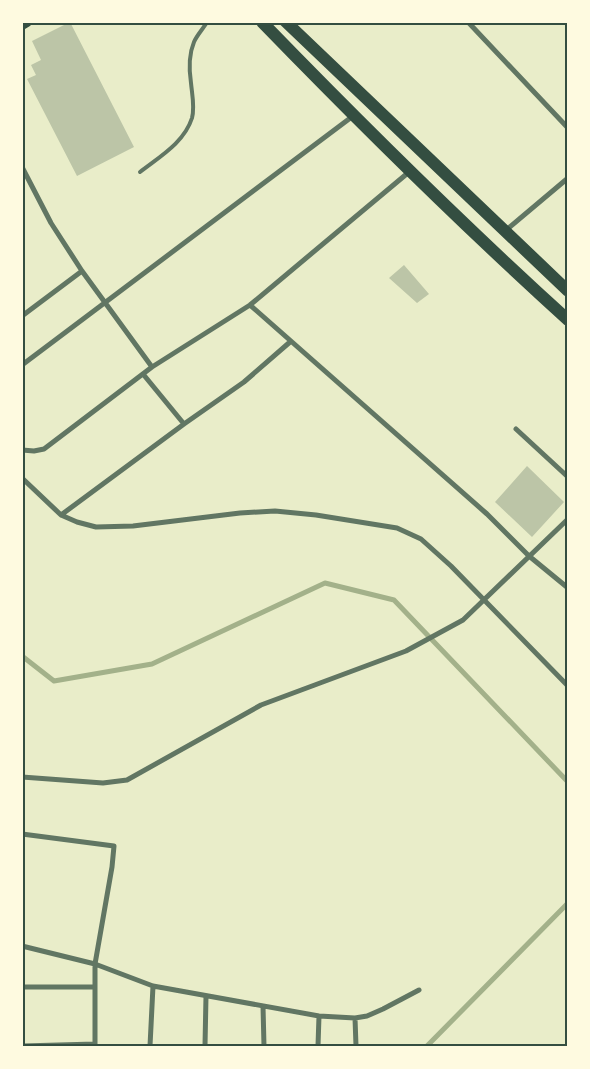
<svg xmlns="http://www.w3.org/2000/svg" width="590" height="1069" viewBox="0 0 590 1069" font-family="'IBM Plex Serif',serif">
<style>
.lines{fill:none;stroke-linecap:round;stroke-linejoin:round}
.stream{stroke:#a3b18a;stroke-width:5}
.building{fill:#bcc5a7}
.service{stroke:#617663;stroke-width:4}
.minor{stroke:#617663;stroke-width:5}
.secondary{stroke:#344e41;stroke-width:10}
.primary{stroke:#344e41;stroke-width:12}
.neatline{fill:none;stroke:#344e41;stroke-width:2}
</style>
<rect width="100%" height="100%" fill="#e9edc9"/>
<g class="lines">
<!-- stream -->
<path class="stream" d="M22,656L54,681L152,664L325,583L394,600L568,782
M427,1046L568,903"/>
</g>
<!-- building -->
<path class="building" d="M70,22L134,147L77,176L27,79L36,75L31,65L41,60L32,41Z
M404,265L429,294L417,303L389,278Z
M527,466L564,502L532,537L495,502Z"/>
<g class="lines">
<!-- service -->
<path class="service" d="M140,172C159,157 184,143 192,118C195,107 192,94 191,83C189,70 189,54 194,42C197,35 203,29 207,22"/>
<!-- minor -->
<path class="minor" d="M468,22L568,128
M22,167L51,223L82,271L152,367
M505,231L568,178
M250,305L487,514L529,556L568,588
M22,316L82,271
M22,365L353,116
M143,374L184,424
M516,429L568,477
M22,450L34,451L44,449L152,367L250,305L409,172
M22,478L61,515L77,522L96,527L133,526L240,513L275,511L316,515L397,528L421,539L451,566L568,686
M61,515L184,424L244,382L290,342
M22,777L103,783L127,780L261,705L406,651L463,620L568,519
M22,834L114,846L112,867L95,964V1046
M22,946L95,964L153,986L319,1016L355,1018L367,1016L383,1009L419,990
M22,987H95
M263,1006L264,1046
M355,1018L356,1046
M22,1046L95,1044
M150,1046L153,986
M205,1046L206,996
M318,1046L319,1016"/>
<!-- secondary -->
<path class="secondary" d="M22,25L27,22"/>
<!-- primary -->
<path class="primary" d="M262,22C361,124 462,224 568,320
M286,22L568,291"/>
</g>
<!-- border -->
<rect width="590" height="1069" fill="none" stroke="#fefae0" stroke-width="48"/>
<rect x="24" y="24" width="542" height="1021" class="neatline"/>
</svg>
